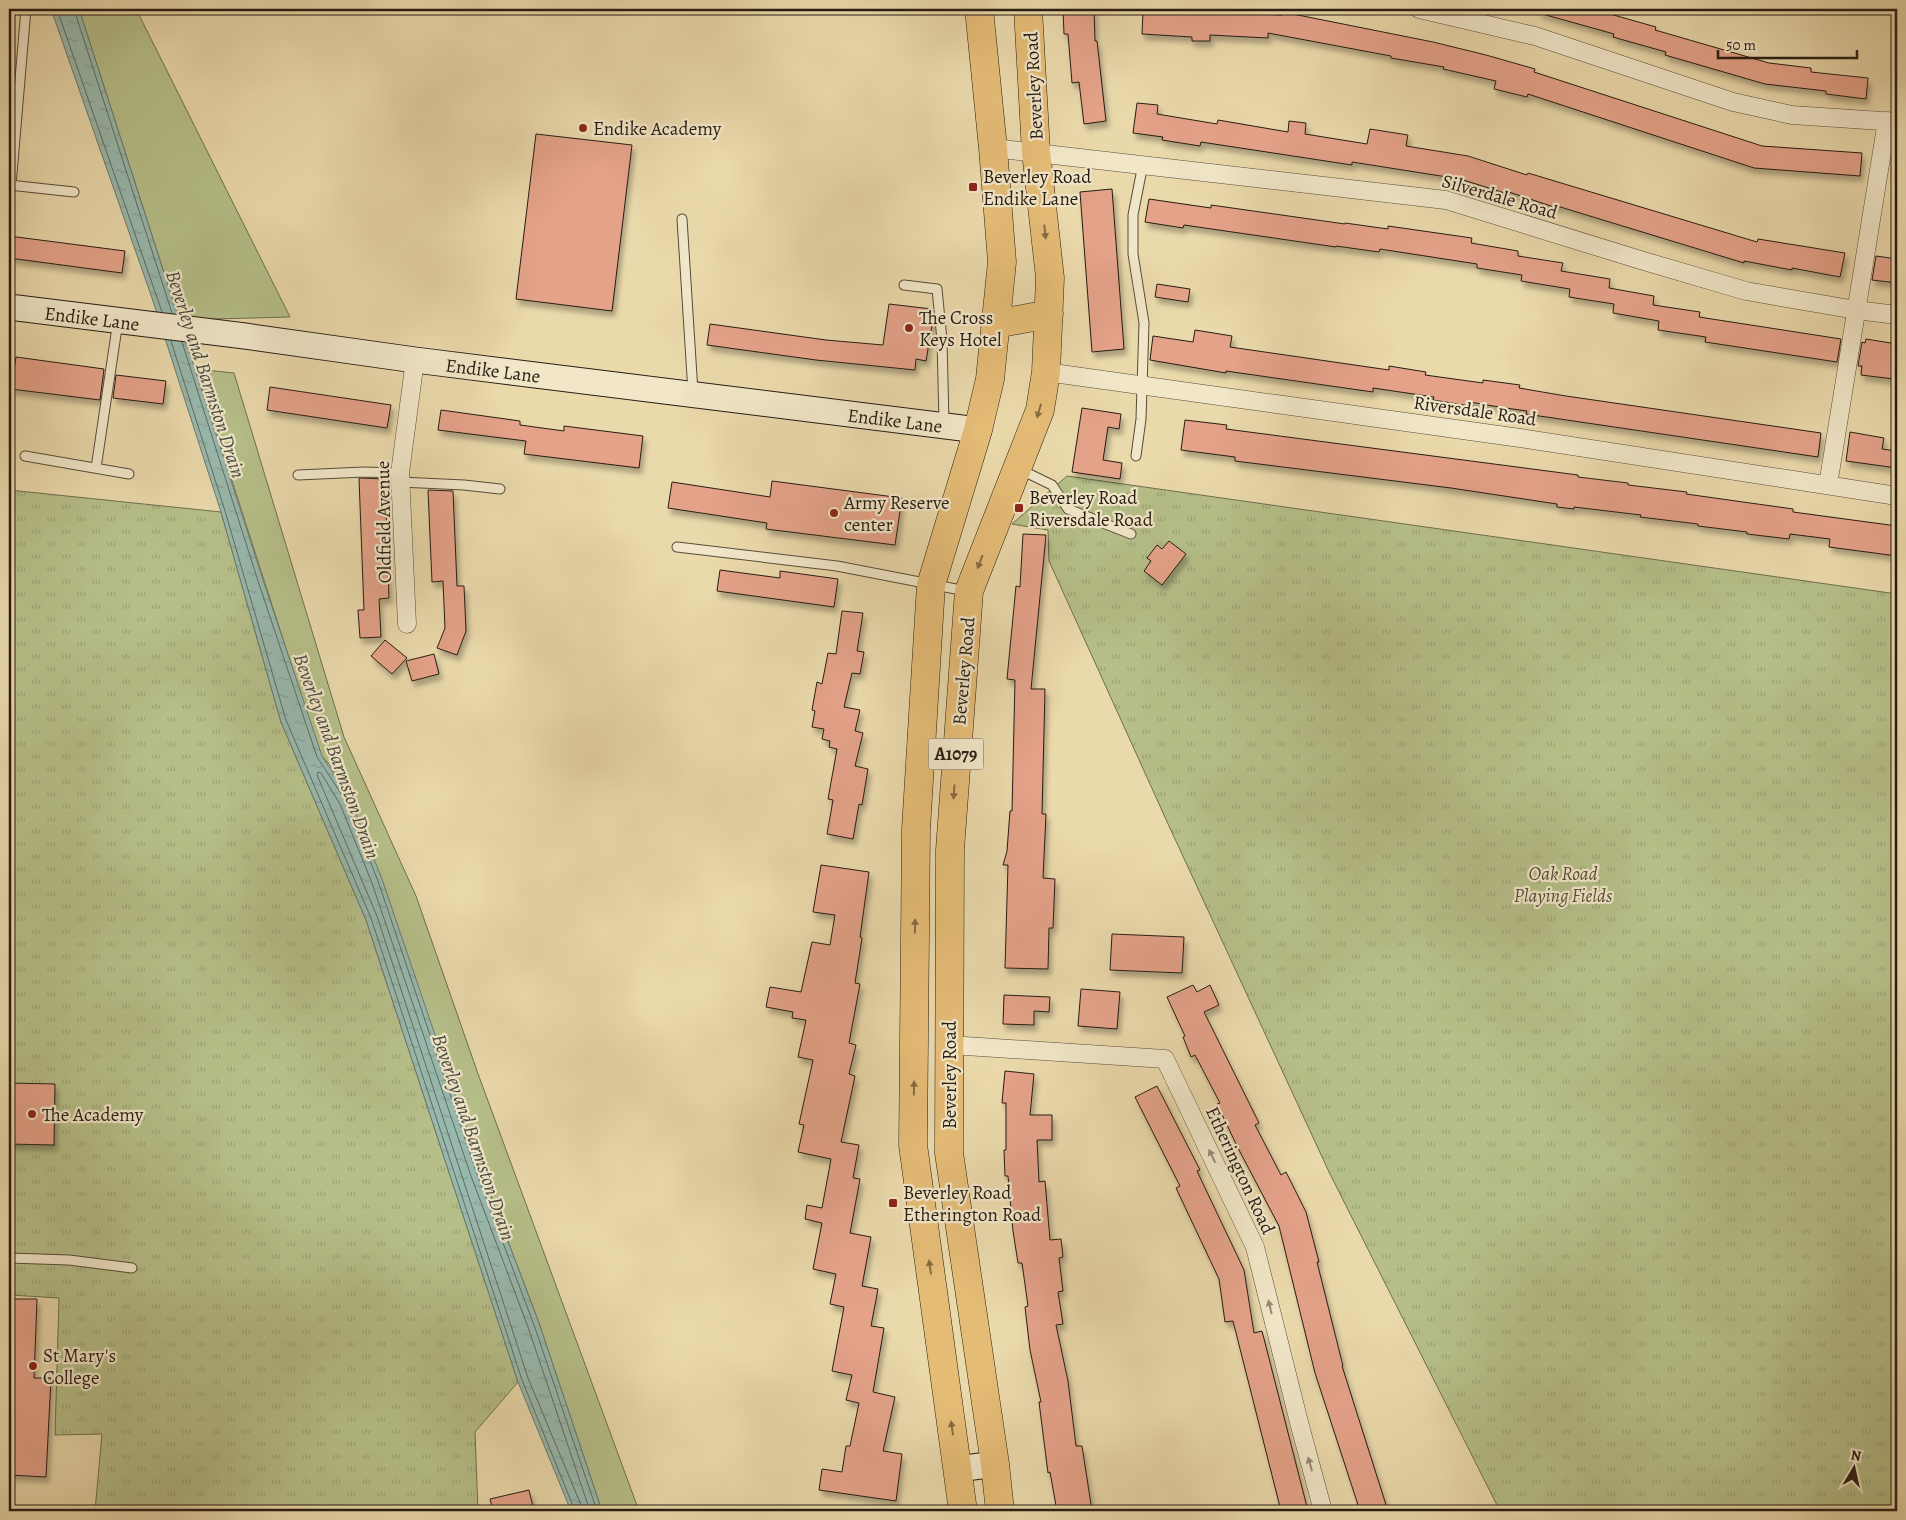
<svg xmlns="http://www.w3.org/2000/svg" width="1906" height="1520" viewBox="0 0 1906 1520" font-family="Alegreya,serif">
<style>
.green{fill:#b6bf89;stroke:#6e6e4e}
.park{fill:url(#park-tufts);stroke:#6e6e4e}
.water{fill:url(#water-ripples);stroke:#6b7a70}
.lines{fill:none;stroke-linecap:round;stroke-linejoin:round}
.shore{stroke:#606a60;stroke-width:1}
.building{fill:#e4a289;stroke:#271c13;filter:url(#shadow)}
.lane-casing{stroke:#584b39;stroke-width:11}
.street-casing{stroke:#584b39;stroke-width:19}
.secondary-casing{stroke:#271c13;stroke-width:27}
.primary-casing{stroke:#271c13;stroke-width:29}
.lane{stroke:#f1e6c8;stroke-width:9}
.street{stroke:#f1e6c8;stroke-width:18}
.secondary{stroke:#f1e6c8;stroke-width:25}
.primary{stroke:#e5bc76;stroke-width:28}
.oneway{fill:#866c44}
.oneway2{fill:#968b77}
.poi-dot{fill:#8f2418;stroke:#f1e6c8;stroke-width:2}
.labels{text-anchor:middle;stroke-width:4.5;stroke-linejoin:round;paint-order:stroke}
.shield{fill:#f1e6c8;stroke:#645949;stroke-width:1}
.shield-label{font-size:18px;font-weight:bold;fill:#271c13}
.street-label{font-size:19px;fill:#271c13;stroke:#f1e6c8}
.poi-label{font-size:19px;fill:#271c13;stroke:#f1e6c8;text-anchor:start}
.park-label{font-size:19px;font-style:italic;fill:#524d36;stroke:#f1e6c8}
.water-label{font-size:20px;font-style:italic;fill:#494b42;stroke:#f1e6c8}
</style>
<defs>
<pattern id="park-tufts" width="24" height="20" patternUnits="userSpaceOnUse" patternTransform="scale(1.25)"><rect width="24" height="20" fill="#b6bf89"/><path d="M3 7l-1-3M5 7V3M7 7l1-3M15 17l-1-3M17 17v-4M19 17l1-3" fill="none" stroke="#9ca475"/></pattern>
<pattern id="water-ripples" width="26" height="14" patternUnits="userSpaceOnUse" patternTransform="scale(1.25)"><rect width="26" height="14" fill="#98b9ae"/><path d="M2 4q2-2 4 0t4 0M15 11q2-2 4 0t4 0" fill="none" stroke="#839e95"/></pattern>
<filter id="shadow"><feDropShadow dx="3" dy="5.5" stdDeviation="2.5" flood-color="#0004"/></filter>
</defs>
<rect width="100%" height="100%" fill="#ead9ab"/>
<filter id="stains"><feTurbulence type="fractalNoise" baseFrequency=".004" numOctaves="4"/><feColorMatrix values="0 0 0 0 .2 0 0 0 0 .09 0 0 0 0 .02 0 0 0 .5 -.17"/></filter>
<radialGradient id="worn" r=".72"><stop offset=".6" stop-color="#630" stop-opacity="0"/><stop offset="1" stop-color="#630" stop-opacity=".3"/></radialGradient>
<!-- green -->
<path class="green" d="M79,9H136L290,317L213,319L178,316Z
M196,369L234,373L344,737L416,896L477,1071L639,1511H602L539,1323L482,1173L350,799L329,764L320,754Z"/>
<!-- park -->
<path class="park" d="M1067,476L1897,594V1511H1500L1329,1172L1169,826L1049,561L1048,530L1012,524Z
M9,490L221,512L281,722L366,920L518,1382L475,1432L478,1511H95L102,1434L55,1435L59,1298L9,1295Z"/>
<!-- water -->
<path class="water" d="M51,9H79L263,580L322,756L350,799L382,879L482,1173L539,1323L602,1511H571L518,1382L366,920L281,722L221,512L152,298Z"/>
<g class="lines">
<!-- shore -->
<path class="shore" d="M57,9L162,312
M74,9L172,313
M171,341L225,511L286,720L371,918L522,1380L575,1511
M182,342L258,581L317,757L346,801L378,881L477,1174L534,1325L597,1511
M581,1511V1505L528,1378L377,916L317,775L318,772L321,773L340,804L372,883L471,1176L528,1327L590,1511"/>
</g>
<!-- building -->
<path class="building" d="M1063,9H1094L1095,41H1097L1106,121L1084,124L1079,82L1072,83L1068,34H1064Z
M1193,9H1210V12L1282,15L1283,12L1433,42L1486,55L1535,69L1534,72L1762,146L1862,153L1860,176L1754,168L1528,94L1527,97L1494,89L1496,81L1443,69L1444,67L1391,58V56L1268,33V38L1210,35V41H1192V37L1142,34L1143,12L1193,14Z
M1539,9H1604L1603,12L1656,27L1655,30L1769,63L1811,68V72L1868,78L1866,99L1826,94V91L1765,84L1665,55L1666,52L1613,37L1614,34L1539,13Z
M1137,103L1158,105L1157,114L1217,124L1218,120L1288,132L1289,121L1306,123L1305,134L1367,144L1370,129L1408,135L1406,146L1468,156L1527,175L1528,173L1757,242L1758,239L1845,253L1840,277L1792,268V270L1744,261V263L1557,206V208L1509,192L1508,194L1460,179L1352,162V165L1201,142L1200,146L1162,140L1163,137L1133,133Z
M536,134L632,145L612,311L516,299Z
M1112,189L1124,349L1092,352L1080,192Z
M1149,199L1211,208V205L1345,224V223L1388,229V226L1472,238L1471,243L1518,251V256L1563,263L1561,271L1610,279L1609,288L1654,296L1653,305L1700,312L1699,317L1841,339L1837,362L1705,342L1706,337L1658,330L1659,321L1613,313L1614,304L1569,297L1570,289L1521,281L1522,275L1477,268V264L1380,249L1379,252L1336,246V247L1184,225L1183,228L1145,222Z
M9,236L125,251L122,273L9,258Z
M1876,256L1897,259V283L1872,280Z
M1157,284L1190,289L1188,302L1155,297Z
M889,304L932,309L930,319H933L926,361L916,359L915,370L816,360L707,345L710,324L826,340L883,345Z
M1195,330L1232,336L1230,347L1389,370V366L1426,372L1425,375L1483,383V380L1520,385L1519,388L1566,396L1821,433L1818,457L1526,414L1527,411L1499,407L1470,402V406L1433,400L1434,397L1373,388V392L1226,371V373L1150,360L1153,336L1193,342Z
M1866,339L1897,344L1894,379L1861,375L1862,366H1858L1862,342L1865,343Z
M16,357L104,369L100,400L11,389Z
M116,375L166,381L163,404L113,398Z
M270,387L391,405L387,428L267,410Z
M1082,408L1121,414L1119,429L1108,427L1103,460L1122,463L1120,479L1072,472Z
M441,410L520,421V425L564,431V426L643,436L639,468L524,454L526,441L438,430Z
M1185,420L1227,425L1226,429L1578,475V477L1628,483V485L1687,492L1686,494L1793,509V512L1897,526V556L1829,547L1830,539L1790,534L1789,539L1747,534V532L1698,526V524L1640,517L1641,515L1574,507V509L1557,507V504L1451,488L1235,461V457L1181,450Z
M1850,432L1884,438L1882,449L1897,451V468L1846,461Z
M359,478L385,479L389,598L379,599L381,637L360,638L358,610H364Z
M772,481L902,498L895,545L766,529L767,523L668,508L672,482L770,497Z
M428,490L453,491L457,586H464L466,631L457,655L437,648L445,628L443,581L432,582Z
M1023,534L1046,535L1031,689H1045L1042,814H1046L1043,878L1055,879L1053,928H1049L1048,969L1005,968L1008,865H1003L1007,851L1010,811H1012L1015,680L1007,679L1016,586L1020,587Z
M1169,541L1186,554L1162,585L1144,571L1151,561L1147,558L1157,545L1162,549Z
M720,570L780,578V571L838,579L834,607L717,591Z
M842,611L863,613L857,651L864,652L860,674L852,673L844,707L860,710L855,731L863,733L855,766L868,769L862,805L859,804L853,839L827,834L833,800L828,799L837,749L829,747L830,741L822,739L824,729L812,727L815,711L812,710L817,682L822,684L828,653L836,654Z
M385,640L407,658L392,674L371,656Z
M434,654L439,674L412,681L406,661Z
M821,865L869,872L860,937L862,938L855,983L860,984L849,1043L856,1045L849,1074L855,1076L841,1142L859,1145L853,1178L860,1179L850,1233L871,1237L862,1286L878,1289L871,1326L884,1328L873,1392L895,1397L883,1451L902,1454L896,1501L819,1490L822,1469L842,1472L846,1446H850L859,1403L846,1400L852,1375L832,1371L844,1307L830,1304L836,1274L813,1269L822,1223L805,1219L807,1205L822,1208L831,1159L798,1152L804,1125L799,1124L813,1060L798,1057L806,1020L792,1018L793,1012L766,1007L770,987L801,992L812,942L830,945L835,915L813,912Z
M1112,934L1184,937L1182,973L1110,970Z
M1193,985L1197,992L1210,985L1219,1005L1204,1012L1259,1123L1255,1125L1281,1175L1286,1172L1306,1212L1319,1262H1317L1343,1366H1342L1387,1508L1376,1511H1360L1315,1373L1279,1226L1238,1148L1217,1104L1220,1103L1195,1055L1191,1057L1183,1037L1185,1036L1167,997Z
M1081,989L1120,992L1117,1029L1078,1026Z
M1004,995L1050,997L1049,1012L1034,1011V1025L1003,1024Z
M1005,1071L1034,1074L1030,1115H1052V1140H1037L1039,1182L1045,1181L1050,1240L1061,1239L1063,1257L1059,1258L1063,1291L1058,1292L1063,1324L1056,1325L1068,1381L1076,1446H1082L1092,1511H1057L1050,1472L1048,1473L1039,1402H1041L1030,1350L1025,1307L1028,1306L1022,1263H1018L1013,1231L1008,1176H1005L1004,1150H1006V1103H1002Z
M9,1083L55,1084L54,1145L9,1144Z
M1157,1086L1200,1170L1197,1171L1244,1270L1254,1333L1262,1331L1307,1507L1292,1511H1281L1233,1321L1225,1322L1219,1279L1176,1188L1180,1186L1135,1097Z
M9,1299H37L34,1378H51L46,1477L9,1475Z
M529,1490L534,1511H493L490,1499Z"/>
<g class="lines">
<defs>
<path id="lane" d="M9,185L74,192
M11,185L26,9
M682,219L693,392
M904,285L937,289L942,340L944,423
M25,456L129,474
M1136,456L1141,419L1144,323L1133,254V215L1143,164
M96,468L118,321
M1019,469L1052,485L1068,509L1131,534
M298,475L364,472L400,473
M400,482L464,485L500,489
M677,547L837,566L966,591
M9,1258L69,1260L132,1268"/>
<path id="street" d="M1419,9L1535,36L1733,102L1792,115L1897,122
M993,148L1446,200L1647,262L1746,291L1856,310L1897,315
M1046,372L1520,438L1897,496
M1828,485L1887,121
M407,624L400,473L415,360
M950,1045L1165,1059L1255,1247L1300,1426L1323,1511"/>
<path id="secondary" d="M9,307L245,336L415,360L978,430
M958,1469L995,1464"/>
<path id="primary" d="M996,324L1049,314
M963,1511L913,1145L916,829L931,585L978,430L990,379L1002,262L993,148L979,9
M1000,1511L995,1464L949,1153L950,850L969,591L1040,410L1046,372L1050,278L1036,152L1028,9"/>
</defs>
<!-- lane casing -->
<use href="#lane" class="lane-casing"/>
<!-- street casing -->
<use href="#street" class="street-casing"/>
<!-- secondary casing -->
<use href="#secondary" class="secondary-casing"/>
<!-- primary casing -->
<use href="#primary" class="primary-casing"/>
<!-- lane -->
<use href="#lane" class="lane"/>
<!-- street -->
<use href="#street" class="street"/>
<!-- secondary -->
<use href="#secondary" class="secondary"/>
<!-- primary -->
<use href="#primary" class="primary"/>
</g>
<!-- one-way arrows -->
<defs><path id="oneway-solid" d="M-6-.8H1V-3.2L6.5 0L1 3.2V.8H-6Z" transform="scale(1.25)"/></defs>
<g class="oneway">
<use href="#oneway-solid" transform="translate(1045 232) rotate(84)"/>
<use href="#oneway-solid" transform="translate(1039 411) rotate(106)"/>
<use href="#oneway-solid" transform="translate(980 562) rotate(111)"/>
<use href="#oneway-solid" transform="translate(954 792) rotate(94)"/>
<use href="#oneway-solid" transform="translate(915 926) rotate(-89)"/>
<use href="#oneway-solid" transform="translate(914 1088) rotate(-89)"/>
<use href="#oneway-solid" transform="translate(930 1267) rotate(-98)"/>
<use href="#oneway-solid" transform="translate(952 1428) rotate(-98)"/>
</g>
<g class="oneway2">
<use href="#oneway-solid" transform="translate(1212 1156) rotate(-116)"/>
<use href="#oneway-solid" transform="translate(1270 1307) rotate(-103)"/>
<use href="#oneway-solid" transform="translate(1310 1464) rotate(-106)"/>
</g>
<!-- markers -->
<g class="poi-dot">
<circle cx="583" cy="128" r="5"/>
<rect x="968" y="182" width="10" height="10" rx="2.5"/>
<circle cx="909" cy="328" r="5"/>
<rect x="1014" y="503" width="10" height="10" rx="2.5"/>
<circle cx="834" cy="513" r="5"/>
<circle cx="32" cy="1114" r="5"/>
<rect x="888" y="1198" width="10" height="10" rx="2.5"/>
<circle cx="33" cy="1366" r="5"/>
</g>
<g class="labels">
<!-- shield labels -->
<rect class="shield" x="928.5" y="738.5" width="55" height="31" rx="4"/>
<g class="shield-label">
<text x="956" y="760">A1079</text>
</g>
<!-- street labels -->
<g class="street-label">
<text transform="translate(1033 86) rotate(-93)" y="7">Beverley Road</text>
<text transform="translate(1500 196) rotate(16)" y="7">Silverdale Road</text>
<text transform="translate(92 318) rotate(7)" y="7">Endike Lane</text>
<text transform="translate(493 370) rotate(7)" y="7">Endike Lane</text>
<text transform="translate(1475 410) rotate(8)" y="7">Riversdale Road</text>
<text transform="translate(895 420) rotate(7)" y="7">Endike Lane</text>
<text transform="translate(383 522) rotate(-91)" y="7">Oldfield Avenue</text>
<text transform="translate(963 671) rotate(-85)" y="7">Beverley Road</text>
<text transform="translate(949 1075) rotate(-90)" y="7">Beverley Road</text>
<text transform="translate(1241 1170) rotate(65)" y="7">Etherington Road</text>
</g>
<!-- poi labels -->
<g class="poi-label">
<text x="593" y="135">Endike Academy</text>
<text x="983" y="183">Beverley Road<tspan x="983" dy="22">Endike Lane</tspan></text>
<text x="919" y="324">The Cross<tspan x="919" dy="22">Keys Hotel</tspan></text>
<text x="1029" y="504">Beverley Road<tspan x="1029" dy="22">Riversdale Road</tspan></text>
<text x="844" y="509">Army Reserve<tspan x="844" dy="22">center</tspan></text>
<text x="42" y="1121">The Academy</text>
<text x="903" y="1199">Beverley Road<tspan x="903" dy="22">Etherington Road</tspan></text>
<text x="43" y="1362">St Mary's<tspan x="43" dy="22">College</tspan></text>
</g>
<!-- park labels -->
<g class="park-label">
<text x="1563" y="880">Oak Road<tspan x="1563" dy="22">Playing Fields</tspan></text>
</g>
<!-- water labels -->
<g class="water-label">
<text transform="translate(206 374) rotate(72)" y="7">Beverley and Barmston Drain</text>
<text transform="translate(337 756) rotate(70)" y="7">Beverley and Barmston Drain</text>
<text transform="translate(474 1137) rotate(71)" y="7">Beverley and Barmston Drain</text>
</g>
</g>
<!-- margin -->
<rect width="1906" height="1520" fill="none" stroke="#ead9ab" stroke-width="30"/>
<rect x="10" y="10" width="1886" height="1500" fill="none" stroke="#271c13" stroke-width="2.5"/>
<rect x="15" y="15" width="1876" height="1490" fill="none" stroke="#271c13"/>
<!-- north arrow -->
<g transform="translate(1854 1468) rotate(9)" stroke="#f1e6c8" stroke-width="4" paint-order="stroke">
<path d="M0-4L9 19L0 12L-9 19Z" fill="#271c13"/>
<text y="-8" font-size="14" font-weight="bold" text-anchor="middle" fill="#271c13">N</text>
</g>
<!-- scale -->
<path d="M1718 50v8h139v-8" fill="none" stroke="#271c13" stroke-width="2.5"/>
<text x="1726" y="50" font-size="15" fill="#271c13" stroke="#f1e6c8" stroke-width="4" paint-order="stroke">50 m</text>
<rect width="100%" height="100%" filter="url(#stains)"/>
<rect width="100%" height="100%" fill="url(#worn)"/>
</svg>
